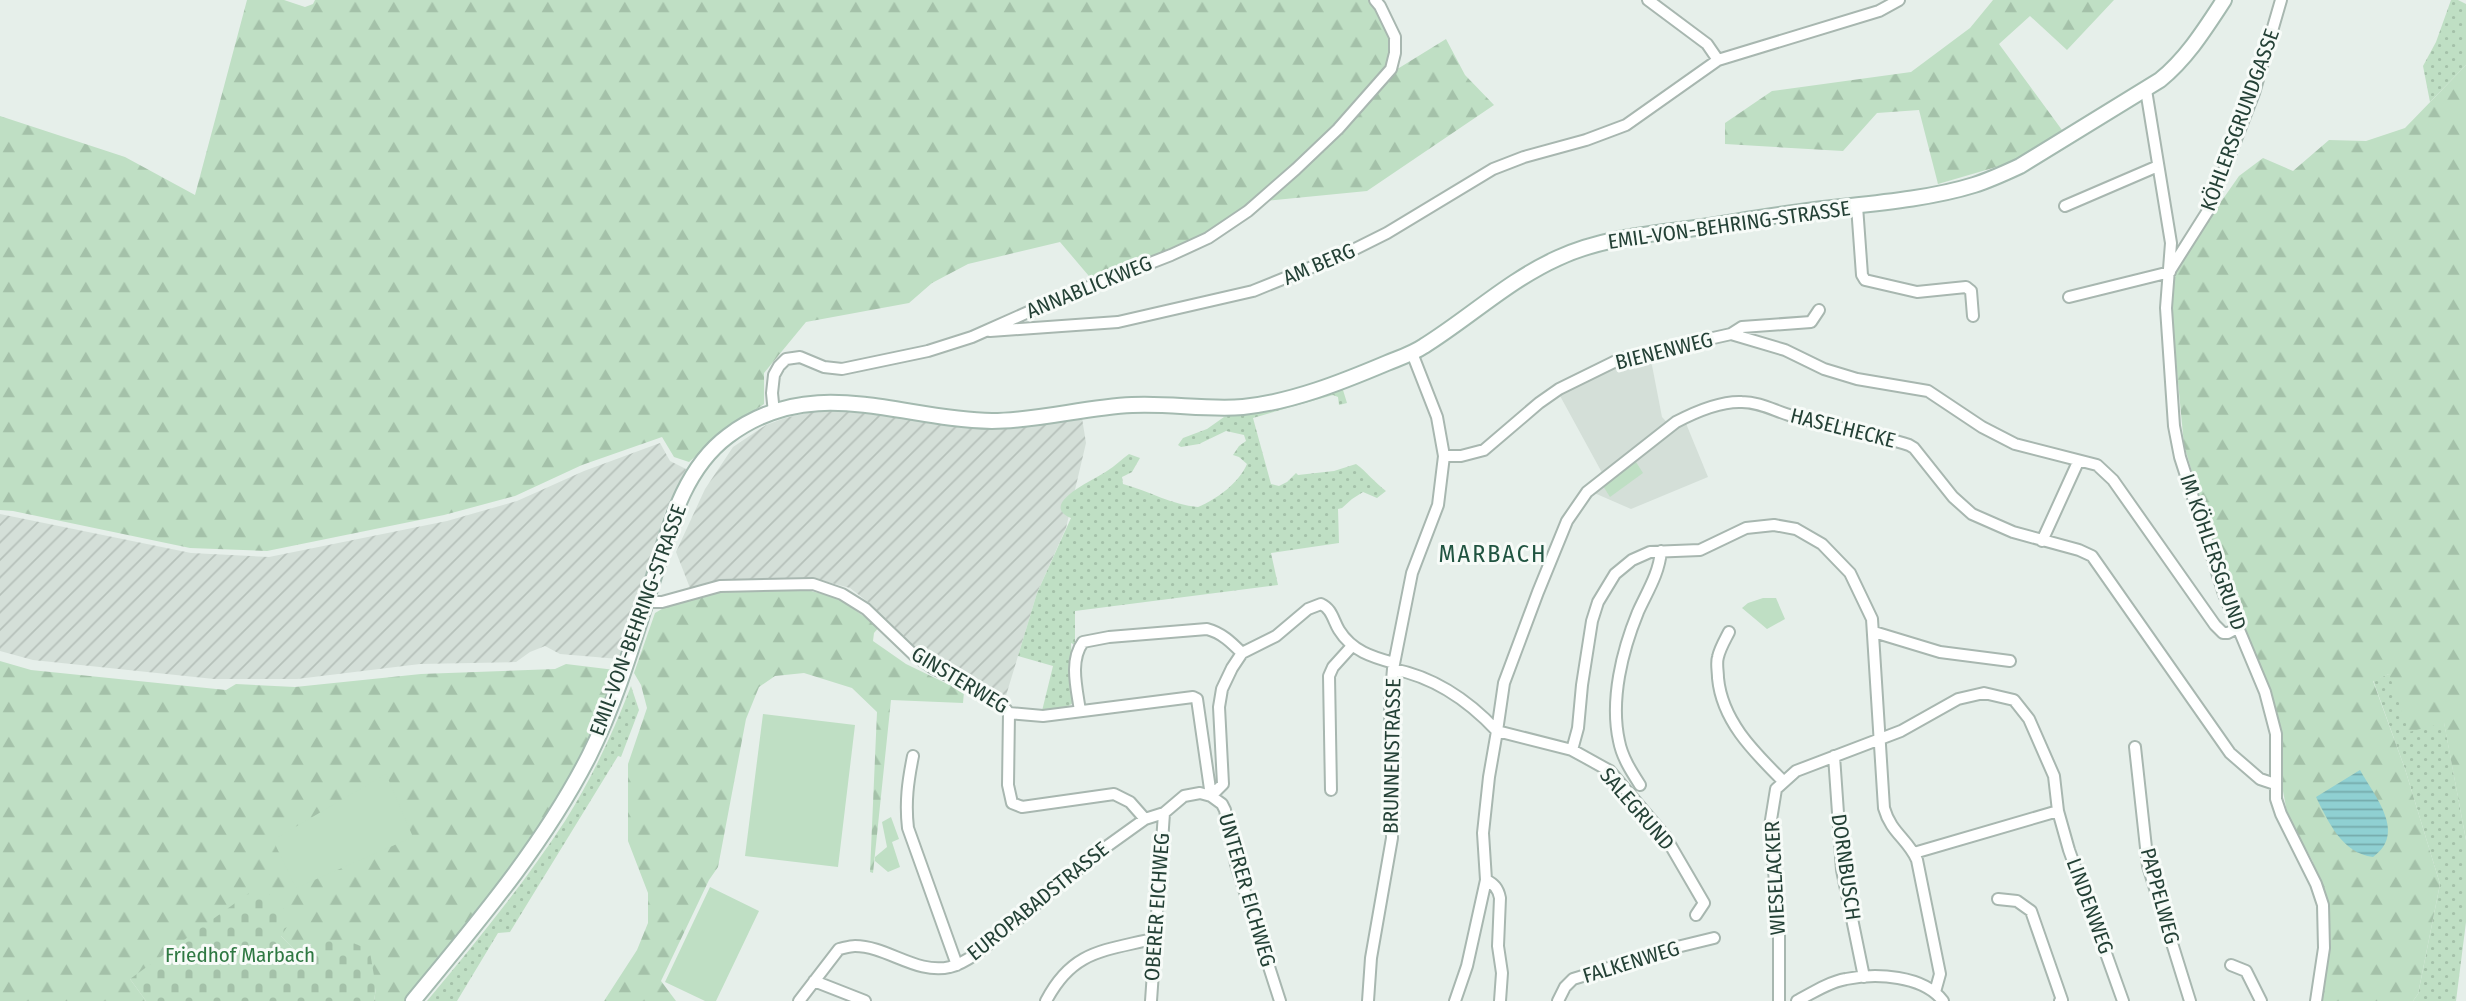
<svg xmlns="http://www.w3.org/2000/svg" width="2466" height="1001" viewBox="0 0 2466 1001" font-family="'Fira Sans Condensed',sans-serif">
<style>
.built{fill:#d4dfd8}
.industrial{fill:url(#industrial-furrows)}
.grass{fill:url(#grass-dots)}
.forest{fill:url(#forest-firs)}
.cemetery{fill:url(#cemetery-stones)}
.green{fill:#bfdfc4}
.water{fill:url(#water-rules)}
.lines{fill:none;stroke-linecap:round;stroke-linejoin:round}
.street-casing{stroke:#a8b7b0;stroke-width:14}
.secondary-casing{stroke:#a4bab0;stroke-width:18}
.street{stroke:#fff;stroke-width:10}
.secondary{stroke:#fff;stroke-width:14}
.labels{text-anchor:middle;stroke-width:6;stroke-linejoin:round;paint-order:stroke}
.street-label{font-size:21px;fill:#244136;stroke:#f7fbf8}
.park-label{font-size:21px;fill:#2e7842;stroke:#f7fbf8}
.quarter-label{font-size:24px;letter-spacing:2px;fill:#205441;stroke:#f7fbf8}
</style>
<defs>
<pattern id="industrial-furrows" width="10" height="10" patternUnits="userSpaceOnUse" patternTransform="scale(1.75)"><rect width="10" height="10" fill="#d4dfd8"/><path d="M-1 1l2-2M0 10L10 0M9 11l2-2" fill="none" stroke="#b6c1ba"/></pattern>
<pattern id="grass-dots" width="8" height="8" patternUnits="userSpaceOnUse" patternTransform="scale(1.75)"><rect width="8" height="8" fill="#bfdfc4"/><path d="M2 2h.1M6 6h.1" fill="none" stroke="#a4c1a9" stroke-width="1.8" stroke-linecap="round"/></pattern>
<pattern id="forest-firs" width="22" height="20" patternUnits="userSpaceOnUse" patternTransform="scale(1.75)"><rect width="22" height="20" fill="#bfdfc4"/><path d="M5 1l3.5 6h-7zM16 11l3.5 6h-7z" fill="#a4c1a9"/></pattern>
<pattern id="cemetery-stones" width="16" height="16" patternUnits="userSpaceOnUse" patternTransform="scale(1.75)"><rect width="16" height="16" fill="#bfdfc4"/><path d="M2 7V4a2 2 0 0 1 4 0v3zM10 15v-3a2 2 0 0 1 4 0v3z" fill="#a4c1a9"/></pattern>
<pattern id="water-rules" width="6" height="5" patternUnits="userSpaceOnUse" patternTransform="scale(1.75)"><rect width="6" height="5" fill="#8fd0d2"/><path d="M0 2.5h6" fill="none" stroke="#75aaab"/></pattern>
</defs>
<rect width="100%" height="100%" fill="#e6efea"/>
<!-- built -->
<path class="built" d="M1650,355L1662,417L1673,429L1685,421L1708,477L1631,509L1592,492L1606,480L1559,394L1602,370Z"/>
<!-- industrial -->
<path class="industrial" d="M829,408L879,412L978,428L991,429L1082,418L1086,443L1066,528L1037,593L1005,699L916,648L868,602L850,588L816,579L719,580L690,588L676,552L705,489L733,447L766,425L785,418Z
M660,443L670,461L686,469L665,512L619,659L560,654L545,646L530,652L516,662L420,664L297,679H214L33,660L0,651V514L191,553L269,557L447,521L517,501L584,471Z"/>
<!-- grass -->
<path class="grass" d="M2451,0H2458L2466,4V65L2430,102L2423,66L2436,42Z
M1339,389L1343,390L1347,403L1339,405L1338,397L1333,395L1253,418L1271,484L1279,486L1287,482L1296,473L1298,475L1334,471L1356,464C1367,472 1374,482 1386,491L1377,498L1363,492L1352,499L1342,508L1338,509L1339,543L1271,553L1278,585L1075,611V645L1071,643L1073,703L1067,707L1042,711L1053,666L1018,656L1037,593L1071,518C1037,504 1096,479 1107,471C1115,466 1122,459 1129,454L1140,458L1132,472L1122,477L1123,484C1149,491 1172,505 1198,507C1217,499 1239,483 1247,464L1239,457L1233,455L1239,446L1246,441L1244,435L1226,431L1199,444L1181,447L1178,445L1183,438L1207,429L1224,417Z
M2389,674L2444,722L2466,840V922L2456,1001H2413L2418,994L2440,884L2405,769L2373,680Z
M631,686L639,710L621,757L618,756L510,932L498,933L457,1001H427C475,943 524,884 565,821C592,778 613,733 631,686Z"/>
<!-- forest -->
<path class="forest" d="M247,0H284L305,7L313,4L315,0H1370L1393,39L1390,65L1399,68L1446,39L1465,75L1494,105L1367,191L1264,201L1170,251L1094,282L1060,242L968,264L932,283L909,303L806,322L764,373V404L727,429L689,462L674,457L662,437L582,465L515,496L444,515L267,551L190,548L13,511L0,510V116L125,157L195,195Z
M1993,0H2114L2067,50L2030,16L1999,44L2062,130L2010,163L1938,184L1919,110L1877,113L1843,151L1725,144V123L1772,91L1911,72L1970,28Z
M2466,65V840L2444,723L2409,732L2389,674L2373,681L2405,769L2440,884L2418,994L2413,1001H2321L2329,947L2328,903L2312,860L2288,818L2283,791L2279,734L2271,692L2228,593L2184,445L2171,308L2175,274L2183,256L2239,176L2263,158L2293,171L2329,140L2366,141L2405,128Z
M719,590L811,591L838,598L879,627L874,633L873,641L906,664L964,692L963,703L891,700L873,873L870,872L877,712L852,688L804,673L775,676L759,687L746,719L718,867L709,880L661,981L676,1001H604L637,950L648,923V893L628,841V764L647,708L641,685L634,673L655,613L667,606Z
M0,661L31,670L226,690L236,684L295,687L421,674L555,669L566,664L615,670L610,693L569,788L495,896L405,1001H374L376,988L310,944L296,951L281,936L130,979L146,1001H0Z"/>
<!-- cemetery -->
<path class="cemetery" d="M260,885L293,918L281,936L296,951C322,940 346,934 370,952L376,988L374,1001H146L130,979Z"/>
<!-- green -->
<path class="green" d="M1636,462L1643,473L1610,497L1603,486Z
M1763,598H1776L1785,619L1767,629L1742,608L1748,603Z
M763,714L855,725L838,867L745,856Z
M386,774L413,837L296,888L273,840Z
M891,817L899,839L892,842L900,867L888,872L875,861V857L887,847L882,822Z
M710,887L759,911L716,1001H705L665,982Z"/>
<!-- water -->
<path class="water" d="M2360,770C2375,797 2407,833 2373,857C2342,853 2329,823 2316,797Z"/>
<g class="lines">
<defs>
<path id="street" d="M1648,0L1707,44L1718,60
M2146,90L2171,243L2166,308L2174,426L2180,457L2224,594L2265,692L2276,734V799L2281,814L2316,884L2323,905L2324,948L2316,1001
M1857,206L1862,275L1865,280L1917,292L1966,287L1971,291L1973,316
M2065,206L2158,166
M2171,269L2209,209L2254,93L2281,0
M2069,297L2170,272
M990,331L1118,322L1253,291L1349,252L1387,233L1493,169L1524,157L1586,140L1626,125L1718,60L1879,11L1899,0
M1731,334L1785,350L1824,369L1857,379L1928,391L1982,427L2015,444L2097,465L2113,480L2215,625L2223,633H2228L2237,628
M774,413L772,393L774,375L779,366L786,359L800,357L824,367L842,369L928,351L972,337L1053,301L1171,255L1208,238L1248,211L1296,169L1338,129L1391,69L1395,53V37L1380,6L1375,0
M1444,456H1461L1484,450L1539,403L1559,389L1620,359L1731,334L1742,327L1811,322L1819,310
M2042,541L2078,462
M646,602H662L720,586L813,584L842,594L866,609L914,655L933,668L998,700L1009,713L1043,716L1193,697L1197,699L1211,796
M1729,632C1725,640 1720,648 1718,657C1716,663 1718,671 1718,678C1722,721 1754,752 1783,781
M1874,632L1940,652L2010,661
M1393,669C1434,677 1469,701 1497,731L1489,777L1483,833L1486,880L1467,966L1455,1001
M1080,711C1077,689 1069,661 1083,642L1109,637L1207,629C1222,633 1231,642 1242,653
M1009,713L1008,785L1012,803L1022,807L1114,794L1130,802L1145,819
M2135,747L2148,866L2190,1001
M1572,750L1578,728L1582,685L1592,621L1598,602L1615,574L1632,560L1650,552L1700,550L1746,528L1774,525L1796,529L1822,544L1850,573L1872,619L1884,808C1891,833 1908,839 1917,860L1940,974L1935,992
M913,756C908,781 905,802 908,828L957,965
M1834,756L1842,870L1864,977
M1640,785C1631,771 1622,757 1619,741C1610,700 1622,651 1638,612C1647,592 1659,574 1661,551
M1331,790L1329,676L1333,667L1352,646
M1211,796L1223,784L1219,707L1222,689L1232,668L1242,653L1276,636L1308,609L1321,604C1332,609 1333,620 1339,630C1352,651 1372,657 1394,663
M1914,853L2058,811
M1486,880C1494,884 1498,888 1500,898L1498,946L1502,973L1500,1001
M1998,899L2017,901L2031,911L2062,1000L2060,1001
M1696,915L1704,903L1665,836L1610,771L1572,750L1497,731L1504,683L1538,592L1567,521L1587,492L1676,422C1695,412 1721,401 1742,402C1759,402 1773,410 1789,415C1828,427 1870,432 1909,445L1914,448L1953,497L1972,514L2013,532L2079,550L2092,556L2230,753L2260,779L2275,784
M2231,965L2246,971L2261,1001
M814,981L865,1001
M799,1001L839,949C844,948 850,946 855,946C887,946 917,975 950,967C960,965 970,958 979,952L1099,852L1145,819L1164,813L1184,796L1200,793L1211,796L1222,804L1225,810L1236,864L1280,1001
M1046,1001C1073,949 1105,951 1156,938
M1151,1001L1164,813
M1368,1001L1371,958L1392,838L1390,703L1393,669L1412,573L1438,505L1444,456L1437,417L1412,353
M1558,1001L1565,987L1573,979L1677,947L1714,938
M1779,1001V927L1770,826L1776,789L1796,771L1901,731L1958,699L1984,693L2014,700L2029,719L2054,776L2058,811L2069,850L2123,1001
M1797,1001C1812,993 1829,982 1846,979C1876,973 1923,975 1943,1001"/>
<path id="secondary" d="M413,1001C477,923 543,846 589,756C616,702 633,643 651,586C668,533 681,471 728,436C813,372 900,420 992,421C1039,421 1085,407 1132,405C1169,403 1206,410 1243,407C1292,402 1342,382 1387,363C1399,358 1412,354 1424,346C1469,318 1509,280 1558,258C1601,238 1649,234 1695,228C1735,222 1775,215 1815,210C1865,204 1926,200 1974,185C1990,180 2005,173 2020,166L2160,80C2187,58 2205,29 2224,0"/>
</defs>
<!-- street casing -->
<use href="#street" class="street-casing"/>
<!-- secondary casing -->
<use href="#secondary" class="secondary-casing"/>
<!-- street -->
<use href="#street" class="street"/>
<!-- secondary -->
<use href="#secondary" class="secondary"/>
</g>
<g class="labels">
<!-- street labels -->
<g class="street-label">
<text transform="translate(2240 120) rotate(-70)" y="7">KÖHLERSGRUNDGASSE</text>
<text transform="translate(1729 225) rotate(-8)" y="7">EMIL-VON-BEHRING-STRASSE</text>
<text transform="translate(1319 264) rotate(-23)" y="7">AM BERG</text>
<text transform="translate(1089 287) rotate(-22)" y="7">ANNABLICKWEG</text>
<text transform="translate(1664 351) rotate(-14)" y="7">BIENENWEG</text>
<text transform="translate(1843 428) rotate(14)" y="7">HASELHECKE</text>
<text transform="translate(2213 552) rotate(71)" y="7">IM KÖHLERSGRUND</text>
<text transform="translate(638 620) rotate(-70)" y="7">EMIL-VON-BEHRING-STRASSE</text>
<text transform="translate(960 680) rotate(31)" y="7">GINSTERWEG</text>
<text transform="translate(1392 756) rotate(-89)" y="7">BRUNNENSTRASSE</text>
<text transform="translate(1637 809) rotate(49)" y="7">SALEGRUND</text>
<text transform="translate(1846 867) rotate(82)" y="7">DORNBUSCH</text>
<text transform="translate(1775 878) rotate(-93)" y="7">WIESELACKER</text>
<text transform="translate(1247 890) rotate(74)" y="7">UNTERER EICHWEG</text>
<text transform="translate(2160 896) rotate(75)" y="7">PAPPELWEG</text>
<text transform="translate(1038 901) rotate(-39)" y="7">EUROPABADSTRASSE</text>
<text transform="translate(2090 906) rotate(70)" y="7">LINDENWEG</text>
<text transform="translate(1157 907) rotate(-86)" y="7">OBERER EICHWEG</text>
<text transform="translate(1631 962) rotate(-17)" y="7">FALKENWEG</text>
</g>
<!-- park labels -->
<g class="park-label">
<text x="240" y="962">Friedhof Marbach</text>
</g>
<!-- quarter labels -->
<g class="quarter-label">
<text x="1493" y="562">MARBACH</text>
</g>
</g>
</svg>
